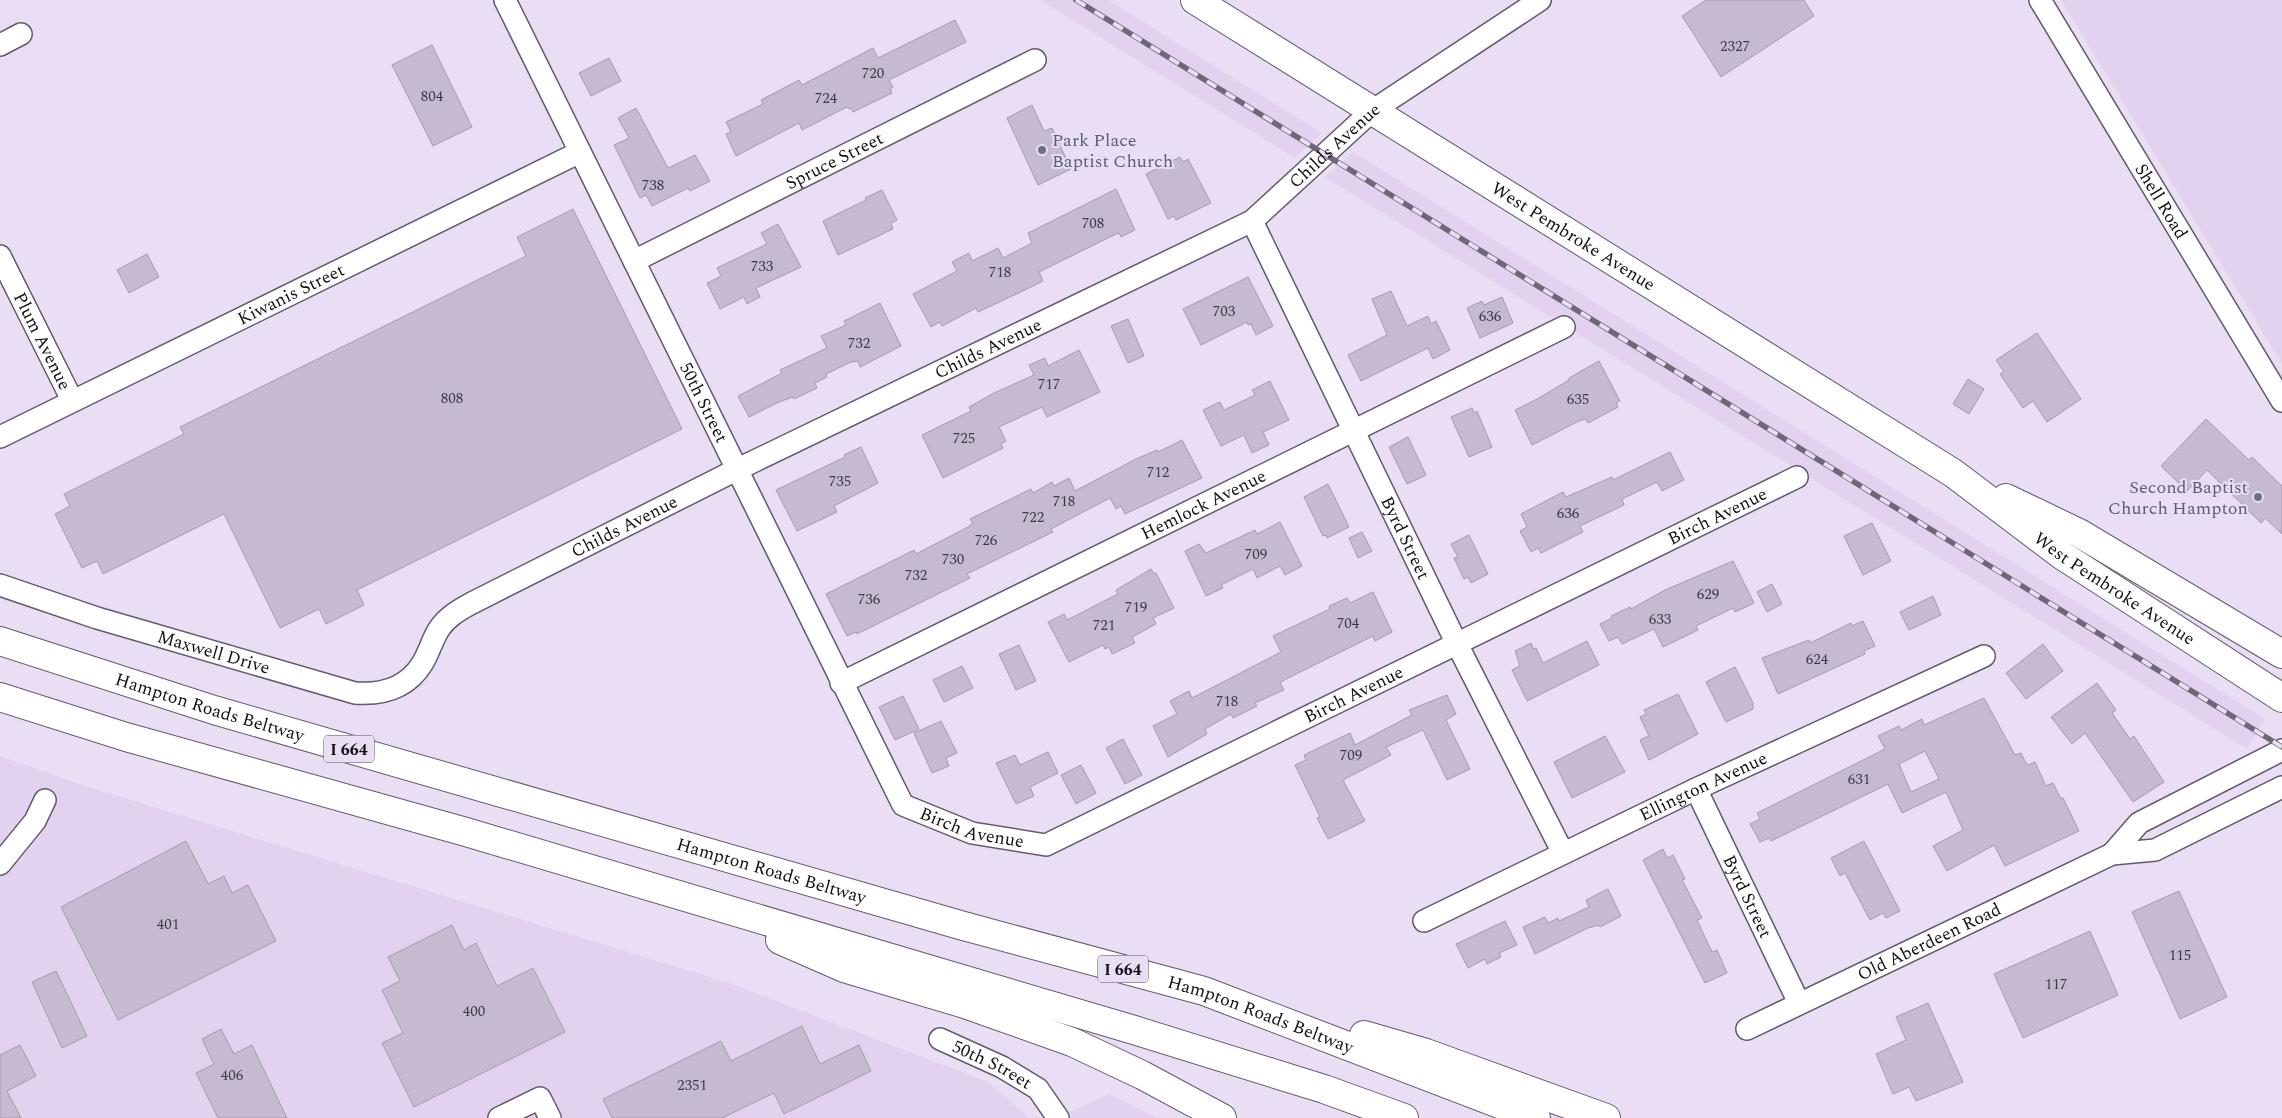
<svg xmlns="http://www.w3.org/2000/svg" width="2282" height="1118" viewBox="0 0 2282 1118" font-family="Spectral,serif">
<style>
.built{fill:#e2d2f0}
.building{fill:#c6bad1;stroke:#a599af;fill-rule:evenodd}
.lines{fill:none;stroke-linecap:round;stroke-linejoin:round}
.minor-casing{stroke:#64596d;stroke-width:24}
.major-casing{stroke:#64596d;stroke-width:30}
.highway-casing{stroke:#64596d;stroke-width:30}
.minor{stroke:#fff;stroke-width:21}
.major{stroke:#fff;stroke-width:28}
.highway{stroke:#fff;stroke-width:28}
.rail-casing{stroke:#6e6775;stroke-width:5.5}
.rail{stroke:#eadef5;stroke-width:4;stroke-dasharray:11;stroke-linecap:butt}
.worship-dot{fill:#6b7280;stroke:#eadef5;stroke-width:2}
.labels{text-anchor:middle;stroke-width:4;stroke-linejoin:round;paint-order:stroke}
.number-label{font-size:15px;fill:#403a46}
.shield{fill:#eadef5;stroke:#544e5a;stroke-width:1}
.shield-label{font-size:16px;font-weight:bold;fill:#141018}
.worship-label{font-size:18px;fill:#5b616d;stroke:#eadef5;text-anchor:start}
.street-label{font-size:18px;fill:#141018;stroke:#eadef5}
</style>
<rect width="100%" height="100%" fill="#eadef5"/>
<!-- built -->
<path class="built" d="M1040,0H1108L1322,133L1295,158Z
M2061,0H2282V364Z
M1353,152L2265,719L2247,749L1325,177Z
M0,756L82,785L729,983L988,1082L1030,1118H0Z
M1109,1094L1158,1118H1057Z"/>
<!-- building -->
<path class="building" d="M1706,0H1804L1814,16L1721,77L1682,16Z
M955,20L966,42L889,80L893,87L890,89L892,93L853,112L851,108L849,109L847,107L802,130L799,123L736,156L726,134L731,132L726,122L763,104L761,100L799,80L802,85L873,48L878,58Z
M432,45L472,127L433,146L392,65Z
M609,58L621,81L591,96L579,73Z
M1032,105L1044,131L1052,128L1071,169L1038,185L1007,118Z
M636,108L668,168L695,155L710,181L690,191L688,188L652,206L646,195L640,198L614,145L629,138L618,118Z
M1180,157L1183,162L1188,159L1211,203L1176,220L1174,216L1168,219L1146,174Z
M1116,189L1135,230L1121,237L1119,233L1116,234L1039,272L1043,281L1027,289L978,312L976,308L942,326L940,322L931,327L913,294L957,271L952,262L969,253L972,261L998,248L1003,258L1032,243L1028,233Z
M882,190L897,220L891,223L893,229L838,255L823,221L866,200L865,198Z
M573,209L682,429L357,590L364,605L326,624L319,609L280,628L224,514L103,574L97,561L82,568L55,514L70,506L64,494L184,434L180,427L526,256L517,237Z
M778,224L801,267L756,288L760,297L747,304L744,297L720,309L707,283L721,276L717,268L767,244L761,233Z
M147,254L159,277L129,293L117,270Z
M1248,277L1273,326L1256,335L1251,324L1248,325L1247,322L1201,345L1183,309Z
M1391,291L1407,326L1428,316L1431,324L1436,321L1450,350L1433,359L1428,348L1361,381L1348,355L1387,335L1372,299Z
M1502,297L1513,323L1480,338L1467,308L1482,301L1484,305Z
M880,303L901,346L860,367L858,361L851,362L826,374L827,377L815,383L817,388L794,399L793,397L779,402L749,417L738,396L782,373L780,370L827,348L821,336L846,325L844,321Z
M1128,319L1144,356L1128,363L1111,326Z
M2037,333L2081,399L2047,422L2033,401L2023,408L2000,374L2004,372L1996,360Z
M1079,350L1100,392L1047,417L1042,407L999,427L1006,441L1001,444L1003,448L943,478L922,435L971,411L969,407L994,393L1034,375L1029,365L1045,358L1048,366Z
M1599,361L1620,401L1616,403L1618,407L1588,423L1585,419L1579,421L1532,445L1515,410L1539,398L1569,380V378Z
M1968,379L1984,389L1969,414L1953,404Z
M1270,381L1289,420L1263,432L1269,445L1252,453L1244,435L1221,446L1203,410L1220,402L1224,410L1255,395L1252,390Z
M1472,408L1474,413L1477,411L1492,447L1469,457L1451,417Z
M2206,419L2249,460L2252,457L2282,486V534L2265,518L2261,523L2207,470L2187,491L2161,466Z
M1408,437L1426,475L1407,484L1389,447Z
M1182,440L1202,478L1125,514L1121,506L1116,509L1110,498L1051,529L1053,532L967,574L970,578L857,634L856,632L847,636L826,594L914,550L916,554L968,527L973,523L970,519L1031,489L1033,493L1052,482L1054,486L1069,478L1075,491L1136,459L1157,450L1158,452Z
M861,447L878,483L834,506L837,512L797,531L776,490L845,457L844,455Z
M1670,452L1684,480L1662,491L1657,482L1622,499L1624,505L1580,526L1583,532L1541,553L1538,548L1531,552L1520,531L1527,527L1521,514L1563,492L1566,497L1612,477L1613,480Z
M1328,484L1349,527L1327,538L1326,535L1323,536L1304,497Z
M1280,522L1302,566L1285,575L1280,566L1257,578L1253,569L1221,585L1223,588L1206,596L1185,551L1199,544L1206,553L1255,530L1257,534Z
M1872,523L1891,561L1863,575L1844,536Z
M1362,532L1372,551L1358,558L1349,538Z
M1469,535L1488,574L1471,583L1468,577L1464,579L1454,558L1458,557L1451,544Z
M1733,561L1754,603L1735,612L1733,608L1696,626L1698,630L1663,647L1654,629L1622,644L1618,637L1609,641L1600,624L1612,618L1611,616L1630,607L1631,609L1665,590Z
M1151,569L1154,574L1156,573L1174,608L1153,618L1156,624L1132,637L1135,643L1112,654L1109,647L1105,649L1103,645L1069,662L1048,622L1064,614L1067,620L1118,594L1116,590Z
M1772,584L1782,604L1767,612L1757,592Z
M1373,592L1392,632L1375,641L1373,636L1286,679L1280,683L1284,690L1255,703L1257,706L1233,718L1231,714L1205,729L1207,734L1168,757L1153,726L1177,714L1170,701L1189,691L1192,698L1281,652L1273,636L1330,609L1329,606L1347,598L1350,603Z
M1933,596L1941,615L1909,630L1900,612Z
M1863,621L1875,646L1864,651L1865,654L1778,694L1762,658L1809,640L1810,643L1851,623L1852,626Z
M1587,641L1599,665L1527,701L1512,670L1520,666L1515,651L1531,643L1533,649L1536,648L1543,663Z
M2043,644L2063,671L2026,699L2006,673Z
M1019,645L1036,681L1016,690L999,654Z
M962,666L973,688L944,702L933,680Z
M1735,667L1753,703V709L1726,722L1706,682Z
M2097,683L2116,710L2112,713L2130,739L2134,736L2164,782L2133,802L2085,733L2072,744L2051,717Z
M1678,694L1698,734L1649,760L1640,740L1649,736L1640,717L1646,714L1644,710Z
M1447,695L1456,714L1446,720L1470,769L1447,780L1423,730L1386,747L1391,755L1343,780L1365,821L1328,839L1317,818L1320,817L1295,765L1306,760L1304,755L1350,733L1355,745L1412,715L1409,710Z
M903,696L919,729L895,740L879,707Z
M1984,698L2015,755L2021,753L2027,765L2035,762L2046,786L2053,783L2061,799L2063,798L2079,831L2005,866L1994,845L1947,871L1933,846L1963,830L1946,792L1902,813L1888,784L1771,841L1769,838L1760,842L1750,824L1760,819L1757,813L1885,749L1878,736L1899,726L1901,730L1922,719L1924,725ZM1925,751L1939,779L1911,792L1899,764Z
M941,721L957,753L946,758L949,766L932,773L914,733Z
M1605,736L1625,772L1572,798L1554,762Z
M1123,739L1142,775L1125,784L1106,748Z
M1048,752L1058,773L1030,787L1034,796L1016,804L996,763L1015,755L1020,765Z
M1081,765L1096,793L1076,804L1061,775Z
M186,841L208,884L224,876L232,893L248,885L276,941L118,1020L61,907Z
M1864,841L1900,911L1886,918L1883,913L1870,920L1845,873L1840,876L1831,858Z
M1663,849L1667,858L1673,855L1685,879L1682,880L1702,918L1697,920L1712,952L1717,950L1727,973L1705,983L1643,860Z
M1608,889L1621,916L1600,927L1599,925L1588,928L1535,954L1523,927L1545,917L1548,923L1558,918L1559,921L1589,907L1586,900Z
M2179,891L2227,997L2180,1019L2132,912Z
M1505,921L1517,945L1499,953L1501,957L1487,964L1485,959L1468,968L1456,944Z
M452,925L464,950L476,943L497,986L533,968L565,1032L414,1107L382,1043L403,1033L382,990L400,981L388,957Z
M2090,931L2118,995L2023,1038L1994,974Z
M56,971L87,1036L62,1048L32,982Z
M1928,1003L1963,1082L1916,1101L1909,1087L1893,1094L1876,1054L1906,1040L1896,1017Z
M802,1026L820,1064L859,1045L871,1071L784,1114L774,1093L722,1118H612L603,1099L721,1041L731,1061Z
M221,1029L234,1054L252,1045L287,1118H218L196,1073L214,1064L202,1039Z
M20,1045L36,1076L7,1091L21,1118H0V1055Z"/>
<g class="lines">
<defs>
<g id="minor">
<path id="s1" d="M505,0L903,805L972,833L1046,845L1797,477"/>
<path id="s2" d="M2040,0L2282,401"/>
<path d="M0,45L21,34"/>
<path id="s3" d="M1252,221L1456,642L1563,853"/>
<path id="s4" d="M0,256L72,400"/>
<path id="s5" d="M634,261L1035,60"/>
<path id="s6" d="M0,437L580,152"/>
<path id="s7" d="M0,585L97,618L355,693C382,695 407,688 422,664C429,653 432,640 439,629C447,617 459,610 472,603L736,470L1252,221L1372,111L1540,0"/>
<path id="s8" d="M841,683L1564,327"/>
<path id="s9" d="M1696,789L1799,1003"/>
<path d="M2112,854L2139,823L2282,750"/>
<path d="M0,864L35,821L45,800"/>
<path id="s10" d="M1424,921L1696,789L1984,656"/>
<path id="s11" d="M1747,1029L2112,854L2155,850L2282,787"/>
<path id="s12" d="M940,1039L1002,1067L1038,1089L1058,1118"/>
<path d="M499,1118L540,1098L550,1118"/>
</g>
<g id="major">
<path id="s13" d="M1195,0L1953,473L2063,556L2282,698"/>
<path d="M2006,498L2079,533L2282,654"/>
</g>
<g id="highway">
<path id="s14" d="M0,641L214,710L960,925L1204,991L1536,1118"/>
<path d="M0,697L126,737L466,832L1134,1030L1324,1089L1404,1118"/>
<path d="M780,940L844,968L965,1004L1072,1042L1142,1075L1222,1118"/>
<path d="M1364,1035L1426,1053L1606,1118"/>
</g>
</defs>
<!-- minor casing -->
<use href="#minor" class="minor-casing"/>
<!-- major casing -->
<use href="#major" class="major-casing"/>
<!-- highway casing -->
<use href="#highway" class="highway-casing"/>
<!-- minor -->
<use href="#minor" class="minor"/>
<!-- major -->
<use href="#major" class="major"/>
<!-- highway -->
<use href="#highway" class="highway"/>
<defs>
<path id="rail" d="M1076,0L2282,747"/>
</defs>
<!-- rail casing -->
<use href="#rail" class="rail-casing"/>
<!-- rail -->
<use href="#rail" class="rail"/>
</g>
<!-- markers -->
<g class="worship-dot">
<circle cx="1042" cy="150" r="5"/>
<circle cx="2258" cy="497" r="5"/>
</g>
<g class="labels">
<!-- number labels -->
<g class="number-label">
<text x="1735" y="51">2327</text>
<text x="873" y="78">720</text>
<text x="432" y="101">804</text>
<text x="826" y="103">724</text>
<text x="653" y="190">738</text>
<text x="1093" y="228">708</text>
<text x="762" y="271">733</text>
<text x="1000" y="277">718</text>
<text x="1224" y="316">703</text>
<text x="1490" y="321">636</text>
<text x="859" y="348">732</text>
<text x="1049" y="389">717</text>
<text x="452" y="403">808</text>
<text x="1578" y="404">635</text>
<text x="964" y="443">725</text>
<text x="1158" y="477">712</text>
<text x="840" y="486">735</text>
<text x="1064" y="506">718</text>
<text x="1568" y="518">636</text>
<text x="1033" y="522">722</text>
<text x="986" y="545">726</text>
<text x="1256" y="559">709</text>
<text x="953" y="564">730</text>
<text x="916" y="580">732</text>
<text x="1708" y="599">629</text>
<text x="869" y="604">736</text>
<text x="1136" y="612">719</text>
<text x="1660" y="624">633</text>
<text x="1348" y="628">704</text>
<text x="1104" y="630">721</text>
<text x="1817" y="664">624</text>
<text x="1227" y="706">718</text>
<text x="1351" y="760">709</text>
<text x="1859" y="784">631</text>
<text x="168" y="929">401</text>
<text x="2180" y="960">115</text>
<text x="2056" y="989">117</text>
<text x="474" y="1016">400</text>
<text x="232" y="1080">406</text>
<text x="692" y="1090">2351</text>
</g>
<!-- shield labels -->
<g class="shield">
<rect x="324" y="735.5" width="50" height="27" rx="4"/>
<rect x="1098" y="955.5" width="50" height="27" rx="4"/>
</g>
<g class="shield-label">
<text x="349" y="755">I 664</text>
<text x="1123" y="975">I 664</text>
</g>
<!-- worship labels -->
<g class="worship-label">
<text x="1052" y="146">Park Place<tspan x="1052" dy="21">Baptist Church</tspan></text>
<text x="2248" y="493" text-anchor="end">Second Baptist<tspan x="2248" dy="21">Church Hampton</tspan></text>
</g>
<!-- street labels -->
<g class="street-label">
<text dy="6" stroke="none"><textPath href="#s7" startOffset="1510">Childs Avenue</textPath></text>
<text dy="6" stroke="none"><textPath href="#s5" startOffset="224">Spruce Street</textPath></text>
<text dy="6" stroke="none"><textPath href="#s2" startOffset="235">Shell Road</textPath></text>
<text dy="6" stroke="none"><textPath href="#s13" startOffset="446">West Pembroke Avenue</textPath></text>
<text dy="6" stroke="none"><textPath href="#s6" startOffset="324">Kiwanis Street</textPath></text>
<text dy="6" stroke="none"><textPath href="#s4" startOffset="95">Plum Avenue</textPath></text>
<text dy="6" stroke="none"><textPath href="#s7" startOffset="1105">Childs Avenue</textPath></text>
<text dy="6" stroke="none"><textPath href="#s1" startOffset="449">50th Street</textPath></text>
<text dy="6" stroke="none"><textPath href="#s8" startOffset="404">Hemlock Avenue</textPath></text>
<text dy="6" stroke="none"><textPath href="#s1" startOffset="1795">Birch Avenue</textPath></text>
<text dy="6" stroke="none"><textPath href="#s7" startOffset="700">Childs Avenue</textPath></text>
<text dy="6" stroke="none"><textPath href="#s3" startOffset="352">Byrd Street</textPath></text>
<text dy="6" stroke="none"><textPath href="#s13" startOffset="1092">West Pembroke Avenue</textPath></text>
<text dy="6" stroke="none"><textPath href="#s7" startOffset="224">Maxwell Drive</textPath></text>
<text dy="6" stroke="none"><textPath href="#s1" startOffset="1390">Birch Avenue</textPath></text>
<text dy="6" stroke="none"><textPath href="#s14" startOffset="220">Hampton Roads Beltway</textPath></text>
<text dy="6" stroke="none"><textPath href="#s10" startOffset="310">Ellington Avenue</textPath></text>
<text dy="6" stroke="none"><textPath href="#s1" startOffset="971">Birch Avenue</textPath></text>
<text dy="6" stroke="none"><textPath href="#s14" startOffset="805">Hampton Roads Beltway</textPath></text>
<text dy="6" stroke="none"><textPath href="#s9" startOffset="119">Byrd Street</textPath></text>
<text dy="6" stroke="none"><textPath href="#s11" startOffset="202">Old Aberdeen Road</textPath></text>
<text dy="6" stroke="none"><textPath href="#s14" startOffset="1315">Hampton Roads Beltway</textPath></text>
<text dy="6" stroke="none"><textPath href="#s12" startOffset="58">50th Street</textPath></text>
</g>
</g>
</svg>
